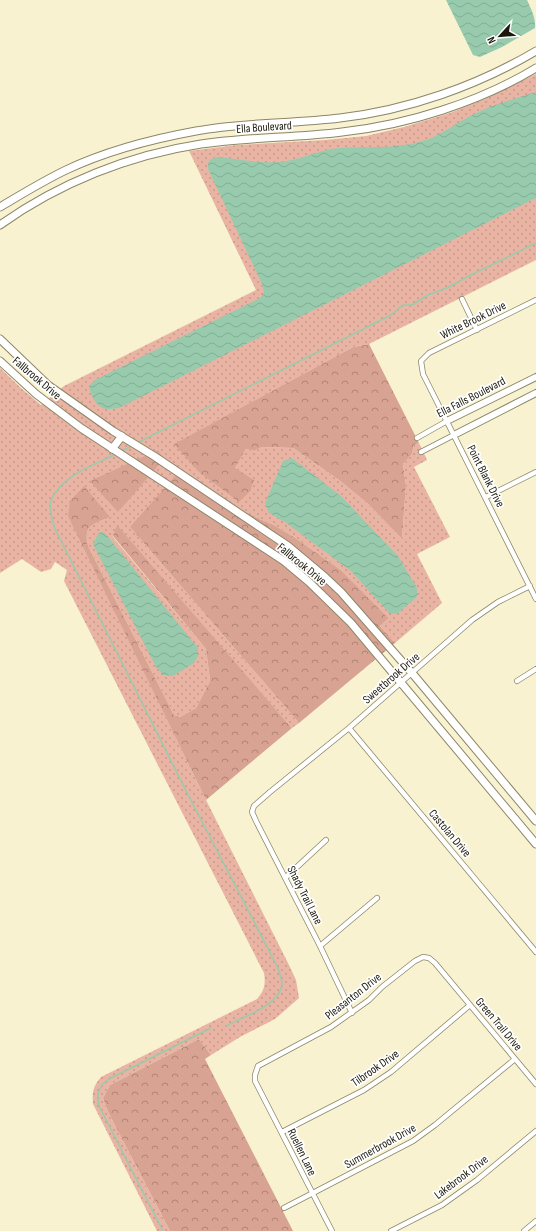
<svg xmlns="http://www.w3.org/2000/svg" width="536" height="1231" viewBox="0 0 536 1231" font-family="'Sofia Sans Condensed',sans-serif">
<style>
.grass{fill:url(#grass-dots)}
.forest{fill:url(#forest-crowns)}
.water{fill:url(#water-waves)}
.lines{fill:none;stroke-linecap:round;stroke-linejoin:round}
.stream{stroke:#98cbad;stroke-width:1.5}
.minor-casing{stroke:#8c8768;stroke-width:6}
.tertiary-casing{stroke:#8c8768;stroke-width:8}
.secondary-casing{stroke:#8c8768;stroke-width:9}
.minor{stroke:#fff;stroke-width:4.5}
.tertiary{stroke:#fff;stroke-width:6}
.secondary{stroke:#fff;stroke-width:7}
.labels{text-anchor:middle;stroke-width:3.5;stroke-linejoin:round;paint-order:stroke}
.street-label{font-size:12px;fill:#1b190d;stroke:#fff}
</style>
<defs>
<pattern id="grass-dots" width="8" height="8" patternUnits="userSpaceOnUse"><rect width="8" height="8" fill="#e9b4a3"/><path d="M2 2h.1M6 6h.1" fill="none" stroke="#c79a8b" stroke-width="1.8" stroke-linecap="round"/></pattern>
<pattern id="forest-crowns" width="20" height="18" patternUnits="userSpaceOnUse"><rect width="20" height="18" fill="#d9a393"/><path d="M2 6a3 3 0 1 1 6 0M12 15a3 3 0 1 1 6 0" fill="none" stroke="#af8476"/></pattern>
<pattern id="water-waves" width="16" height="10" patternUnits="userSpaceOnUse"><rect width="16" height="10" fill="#98cbad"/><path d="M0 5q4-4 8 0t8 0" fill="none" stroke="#82ae94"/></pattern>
</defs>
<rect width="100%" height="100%" fill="#f8f2d1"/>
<!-- grass -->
<path class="grass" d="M536,74V260L369,344L353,347L175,444L235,468L246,449L254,451L262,447L293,448L339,480L368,504L402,539L406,485L403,464L412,454L414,445L419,443L427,460L414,467L450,537L417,554L442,603L395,643L380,626L387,618L341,570L294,537L274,525L253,516L130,527L299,723L292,728L117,526L113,537L206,649L210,681L196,708L180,717L174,715L87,544C87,540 86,534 88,530C92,522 103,521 110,517L69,516L206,800L289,965L296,980L299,998L275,1019L240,1037L211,1055L199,1039L110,1085L103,1098L108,1112L170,1231H157L93,1104C92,1093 93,1086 101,1077L257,999C264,991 266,985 264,973L64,581L67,570L55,562L51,569L41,572L22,559L0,573V368L21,388L41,405L64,386L256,290L189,151L237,145L325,140L366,136L404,127L450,113L483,100Z"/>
<!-- forest -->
<path class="forest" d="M369,344L419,443L414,445L412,454L403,464L406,485L402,539L368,504L339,480L293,448L262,447L254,451L246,449L235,468L254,480L250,491L239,502L199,472L174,444L353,347Z
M158,450L164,459L118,512L90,481Z
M178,473L230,510L253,516L274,525L294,537L341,570L388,618L380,626L395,643L299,723L130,527Z
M84,486L110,517C103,521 92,522 88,530C86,534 87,540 87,544L174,715L180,717L196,708L210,681L206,649L113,536L117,525L292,728L206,800L68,516L70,501Z
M199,1039L211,1055L205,1059L293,1231H170L108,1112L103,1098L110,1085Z"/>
<!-- water -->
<path class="water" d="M446,0H527C531,9 536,18 535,28L502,47L480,57L473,55Z
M536,92V198L119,408C115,408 109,410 106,409C96,407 90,394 89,386L95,380L260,298L264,293L262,284L208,169V163L211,159L218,157C240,159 265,165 287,161C305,158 322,149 340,148C370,146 402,150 431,138C444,132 457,123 470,116C491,105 514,99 536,92Z
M292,458L341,496L398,556L417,588V597L398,613L390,614L351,571L285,522L269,513L265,503L283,461Z
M101,532L105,533L198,648V656L194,663L173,676L163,675L156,667L93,544L98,534Z"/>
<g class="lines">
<!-- stream -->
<path class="stream" d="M137,443L391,315L403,305H412L428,295L449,287L469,276L536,243
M121,451L132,446
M116,454C94,465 60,476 51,501C49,510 52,520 55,529L182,783L278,968C279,973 282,979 282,984C281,1004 242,1018 226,1026
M163,1231L99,1106C96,1094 99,1086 109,1079L211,1028"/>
<defs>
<path id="minor" d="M462,299L477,330
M536,300L429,353L421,361L423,374L536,599
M417,438L447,421
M421,452L454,435
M486,497L536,472
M517,681L536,669
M349,728L536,952
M285,878L326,840
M320,946L377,898
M352,1013L320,946L256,821L252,812L254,806L270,792L349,728L472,620L498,602L530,586
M282,1132L364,1090L391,1072L470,1005
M284,1208L413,1141L435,1125L515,1059
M332,1231L255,1081V1075L258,1066L331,1027L369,1000L382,987L415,961L423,957L429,958L435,963L536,1084
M391,1231L442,1205L477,1180L536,1131
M524,1231L536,1221"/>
<path id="tertiary" d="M447,421L536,377
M454,435L536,393"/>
<path id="secondary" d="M0,207C22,194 43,181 66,170C106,151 152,139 196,131C243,122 292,124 340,118C408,110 477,86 536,51
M0,225C59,183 129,155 201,144C248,137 295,138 342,132C407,125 480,102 536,68
M0,339L48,385L113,431L154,456L288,546L325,577L341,592L412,673L536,821
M0,361L36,394L81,428L284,561L309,582L351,623L536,844
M112,449L122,436"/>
</defs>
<!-- minor casing -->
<use href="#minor" class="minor-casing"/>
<!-- tertiary casing -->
<use href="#tertiary" class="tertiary-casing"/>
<!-- secondary casing -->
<use href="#secondary" class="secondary-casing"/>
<!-- minor -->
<use href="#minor" class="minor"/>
<!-- tertiary -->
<use href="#tertiary" class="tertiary"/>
<!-- secondary -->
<use href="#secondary" class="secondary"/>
</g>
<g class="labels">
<!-- street labels -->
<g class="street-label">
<text transform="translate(264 127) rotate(-4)" y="4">Ella Boulevard</text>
<text transform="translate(473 320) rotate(-26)" y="4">White Brook Drive</text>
<text transform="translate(37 378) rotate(40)" y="4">Fallbrook Drive</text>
<text transform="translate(471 397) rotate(-27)" y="4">Ella Falls Boulevard</text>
<text transform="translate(486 476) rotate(63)" y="4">Point Blank Drive</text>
<text transform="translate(302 564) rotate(39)" y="4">Fallbrook Drive</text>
<text transform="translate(391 678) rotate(-41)" y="4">Sweetbrook Drive</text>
<text transform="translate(450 833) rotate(50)" y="4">Castolan Drive</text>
<text transform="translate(305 895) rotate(63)" y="4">Shady Trail Lane</text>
<text transform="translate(353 996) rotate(-38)" y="4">Pleasanton Drive</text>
<text transform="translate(499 1024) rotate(50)" y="4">Green Trail Drive</text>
<text transform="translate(375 1068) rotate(-35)" y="4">Tilbrook Drive</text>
<text transform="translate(380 1146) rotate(-29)" y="4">Summerbrook Drive</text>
<text transform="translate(302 1152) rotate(64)" y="4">Ruellen Lane</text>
<text transform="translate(461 1177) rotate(-37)" y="4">Lakebrook Drive</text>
</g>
</g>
<!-- north arrow -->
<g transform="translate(500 36) rotate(244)" stroke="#ffffff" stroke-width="3" paint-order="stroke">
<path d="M0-3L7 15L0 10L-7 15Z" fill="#1b190d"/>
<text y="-6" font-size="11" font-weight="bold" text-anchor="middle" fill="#1b190d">N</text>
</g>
</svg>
